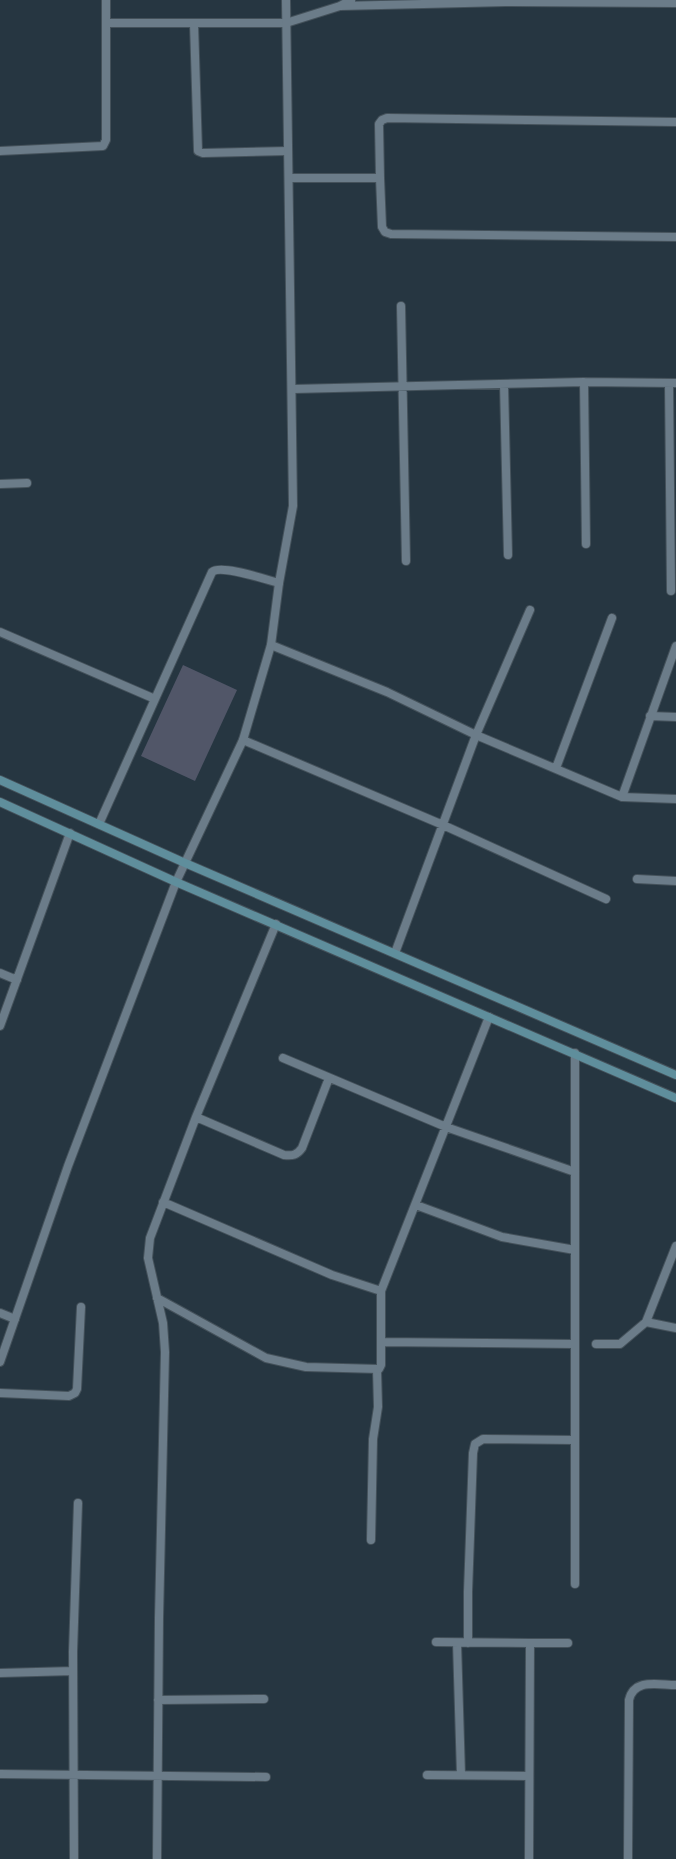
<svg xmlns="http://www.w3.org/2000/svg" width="676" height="1859" viewBox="0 0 676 1859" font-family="'Times New Roman',serif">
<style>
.building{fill:#515668}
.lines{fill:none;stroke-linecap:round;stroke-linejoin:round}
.service-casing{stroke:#44515a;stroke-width:10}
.minor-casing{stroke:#44515a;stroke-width:10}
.tertiary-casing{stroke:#44515a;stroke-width:10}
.secondary-casing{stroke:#44515a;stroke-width:10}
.service{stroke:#6b7c89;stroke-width:8}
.minor{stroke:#6b7c89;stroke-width:8}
.tertiary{stroke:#6b7c89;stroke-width:8}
.secondary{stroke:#5f8e9c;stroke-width:8}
</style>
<rect width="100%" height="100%" fill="#263641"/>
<!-- building -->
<path class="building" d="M183,665L237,690L195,781L141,756Z"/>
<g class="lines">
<defs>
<path id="service" d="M0,632L155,699
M99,824L212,572C221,564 267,580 279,583
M371,1540L373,1439L378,1407L377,1370"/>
<path id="minor" d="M340,6L506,2L676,3
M106,23H286L340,6L351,0
M194,24L198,151L203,153L288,151
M0,151L103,146L106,140V0
M289,178H380L382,227L385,232L391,234L676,237
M380,178L379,124L382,120L387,118L676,122
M401,306L406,561
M584,382L586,544
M669,383L671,591
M504,384L508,555
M293,389L584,382L676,383
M0,484L27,483
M271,645L387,692L476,735L622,797L676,799
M650,716L676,717
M243,740L443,825L606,899
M556,768L612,618
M622,797L676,646
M637,879L676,881
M395,953L476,735L530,610
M0,973L17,980
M0,1026L70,833
M283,1058L446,1127L575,1172
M196,1117L284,1155C293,1156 297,1155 302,1148L329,1078
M163,1202L332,1275L381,1291
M416,1205L502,1237L575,1250
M157,1298L266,1358L306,1367L379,1369L381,1365V1291L489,1017
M0,1313L15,1319
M646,1322L676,1328
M381,1342L574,1344
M596,1344H620L646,1322L676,1246
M0,1393L69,1396L75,1393L77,1389L81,1307
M575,1584V1053
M436,1642L530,1643L529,1859
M457,1643L461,1775
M468,1643V1592L473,1453L475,1444L483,1439L574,1440
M530,1643H568
M0,1673L73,1671
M158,1700L264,1699
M0,1774L266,1777
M427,1775L529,1776
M74,1859L73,1652L78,1503
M157,1859L159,1618L165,1352L163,1323L148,1258L150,1238L196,1117L276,924
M628,1859L629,1700C634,1678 658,1685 676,1685"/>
<path id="tertiary" d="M0,1362L68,1166L176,882L243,740L271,645L279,583L293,506L286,0"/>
<path id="secondary" d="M0,780L185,863L676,1075
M0,802L176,882L676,1098"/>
</defs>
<!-- service casing -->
<use href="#service" class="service-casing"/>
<!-- minor casing -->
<use href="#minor" class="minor-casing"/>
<!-- tertiary casing -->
<use href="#tertiary" class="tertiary-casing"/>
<!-- secondary casing -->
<use href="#secondary" class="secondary-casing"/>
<!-- service -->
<use href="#service" class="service"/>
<!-- minor -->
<use href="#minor" class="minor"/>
<!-- tertiary -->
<use href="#tertiary" class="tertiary"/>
<!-- secondary -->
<use href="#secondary" class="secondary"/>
</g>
</svg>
